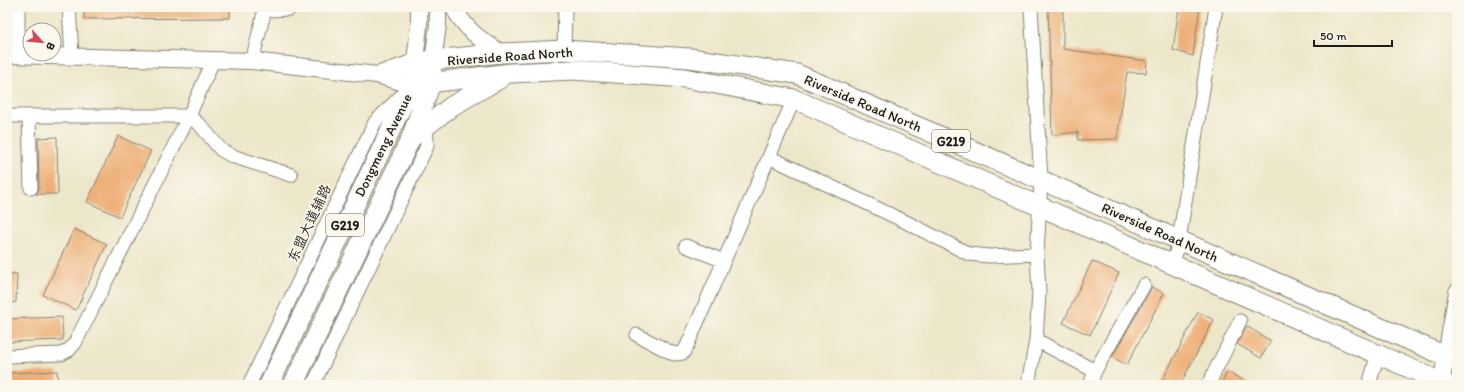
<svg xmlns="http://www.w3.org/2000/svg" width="1464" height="392" viewBox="0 0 1464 392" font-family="Itim,'LXGW WenKai TC',sans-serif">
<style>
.building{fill:#eeb078}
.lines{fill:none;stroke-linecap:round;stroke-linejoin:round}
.minor-casing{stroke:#848273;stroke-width:15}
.major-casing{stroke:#848273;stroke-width:18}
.highway-casing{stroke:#848273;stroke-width:21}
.minor{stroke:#fff;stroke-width:13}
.major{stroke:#fff;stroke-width:16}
.highway{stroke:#fff;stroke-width:19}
.labels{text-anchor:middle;stroke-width:3.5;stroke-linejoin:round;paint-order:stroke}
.shield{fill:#fbf7ec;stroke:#5f5e5a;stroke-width:1}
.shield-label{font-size:13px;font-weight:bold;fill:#1c1c1c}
.street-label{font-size:14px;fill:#1c1c1c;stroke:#fbf7ec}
</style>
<rect width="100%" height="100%" fill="#fbf7ec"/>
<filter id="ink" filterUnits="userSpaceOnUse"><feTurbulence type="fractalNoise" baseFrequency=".025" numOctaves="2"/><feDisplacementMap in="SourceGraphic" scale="8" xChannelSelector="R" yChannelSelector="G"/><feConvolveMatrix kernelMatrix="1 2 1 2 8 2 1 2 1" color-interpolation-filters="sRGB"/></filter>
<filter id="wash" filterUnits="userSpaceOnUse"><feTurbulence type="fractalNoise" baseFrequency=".012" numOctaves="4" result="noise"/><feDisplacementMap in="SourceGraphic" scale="16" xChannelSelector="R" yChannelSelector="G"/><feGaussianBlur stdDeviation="0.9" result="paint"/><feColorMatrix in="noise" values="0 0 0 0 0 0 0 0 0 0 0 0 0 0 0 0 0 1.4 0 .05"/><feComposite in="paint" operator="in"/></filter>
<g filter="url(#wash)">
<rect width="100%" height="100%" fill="#ede7ca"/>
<g id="blocks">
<!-- building -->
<path class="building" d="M84,7H230V18L84,19Z
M1048,7H1063V49L1147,61L1146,73L1127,72L1117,139L1078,140V132L1052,135Z
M1179,7H1200L1193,56L1173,50Z
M118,136L151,151L120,217L87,202Z
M57,137L58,194H36L39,188L38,138Z
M74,229L107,244L76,310L43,295Z
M1092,261L1119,273L1090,335L1063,323Z
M7,273L17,274L16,302L7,304Z
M1152,287L1164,293L1127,365L1112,357Z
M1198,312L1214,320L1180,385H1160Z
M62,317L63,340L7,342V319Z
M1246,326L1271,341L1261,358L1237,344Z
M57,371L58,382L37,383V385H7V373Z
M1227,372L1253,385H1221Z"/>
</g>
</g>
<g filter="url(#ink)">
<use href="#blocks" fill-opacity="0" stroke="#848273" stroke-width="1"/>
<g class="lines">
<defs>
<path id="minor" d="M69,7L72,56
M564,50L565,7
M18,55V7
M252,61L264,13L267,10L289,9L292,7
M7,116H189L201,126L221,150L232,156L291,175
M29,116L31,188
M769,157L794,99
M686,246L724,261
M1173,265L1179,240L1216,7
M637,335L674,354L683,353L687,346L769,157L904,221L969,254L989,256L1037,254
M1036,340L1095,371L1090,385
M7,356L61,354L69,350L75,343L189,116L213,61
M1095,371L1144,285
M249,385L375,122L405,92
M313,385L427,146L426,121
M1028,385L1036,340L1039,293L1037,254L1041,180L1031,7
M1208,385L1240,321
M1369,385L1378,353"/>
<path id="major" d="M453,7C467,31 479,39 502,53
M7,55L252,61L377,75
M433,61L438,25V7
M412,85L377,75L415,62L419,25V7
M1441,385L1457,292"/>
<path id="highway" d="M412,85L511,73L573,70L685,78L794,99L1448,385
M411,138L452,106L501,78
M269,385L412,85L415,62L502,53L564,50L690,58L797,74L1457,361
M293,385L411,138L431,83L432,73"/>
</defs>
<!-- minor casing -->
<use href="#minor" class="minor-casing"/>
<!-- major casing -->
<use href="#major" class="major-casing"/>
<!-- highway casing -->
<use href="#highway" class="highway-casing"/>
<!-- minor -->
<use href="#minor" class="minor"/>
<!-- major -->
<use href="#major" class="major"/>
<!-- highway -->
<use href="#highway" class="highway"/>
</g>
</g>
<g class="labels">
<!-- shield labels -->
<g class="shield">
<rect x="932" y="130" width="38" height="22" rx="3"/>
<rect x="326" y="214" width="38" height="22" rx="3"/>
</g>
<g class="shield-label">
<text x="951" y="146">G219</text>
<text x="345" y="230">G219</text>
</g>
<!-- street labels -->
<g class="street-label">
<text transform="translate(510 56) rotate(-4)" y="5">Riverside Road North</text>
<text transform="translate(863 103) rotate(23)" y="5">Riverside Road North</text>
<text transform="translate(383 145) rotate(-64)" y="5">Dongmeng Avenue</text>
<text transform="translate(309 223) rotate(-65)" y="5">东盟大道辅路</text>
<text transform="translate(1160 232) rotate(24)" y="5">Riverside Road North</text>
</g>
</g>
<!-- margin -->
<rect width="1464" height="392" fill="none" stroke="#fbf7ec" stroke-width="24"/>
<!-- north arrow -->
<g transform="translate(42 42) rotate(117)"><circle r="19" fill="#fbf7ec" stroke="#a29f99"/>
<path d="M0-3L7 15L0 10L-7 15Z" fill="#d1495b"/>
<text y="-6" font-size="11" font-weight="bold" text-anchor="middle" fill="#1c1c1c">B</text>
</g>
<!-- scale -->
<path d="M1314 40v6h78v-6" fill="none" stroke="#1c1c1c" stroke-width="2"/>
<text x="1320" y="40" font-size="12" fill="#1c1c1c" stroke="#fbf7ec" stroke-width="3" paint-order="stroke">50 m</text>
</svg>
